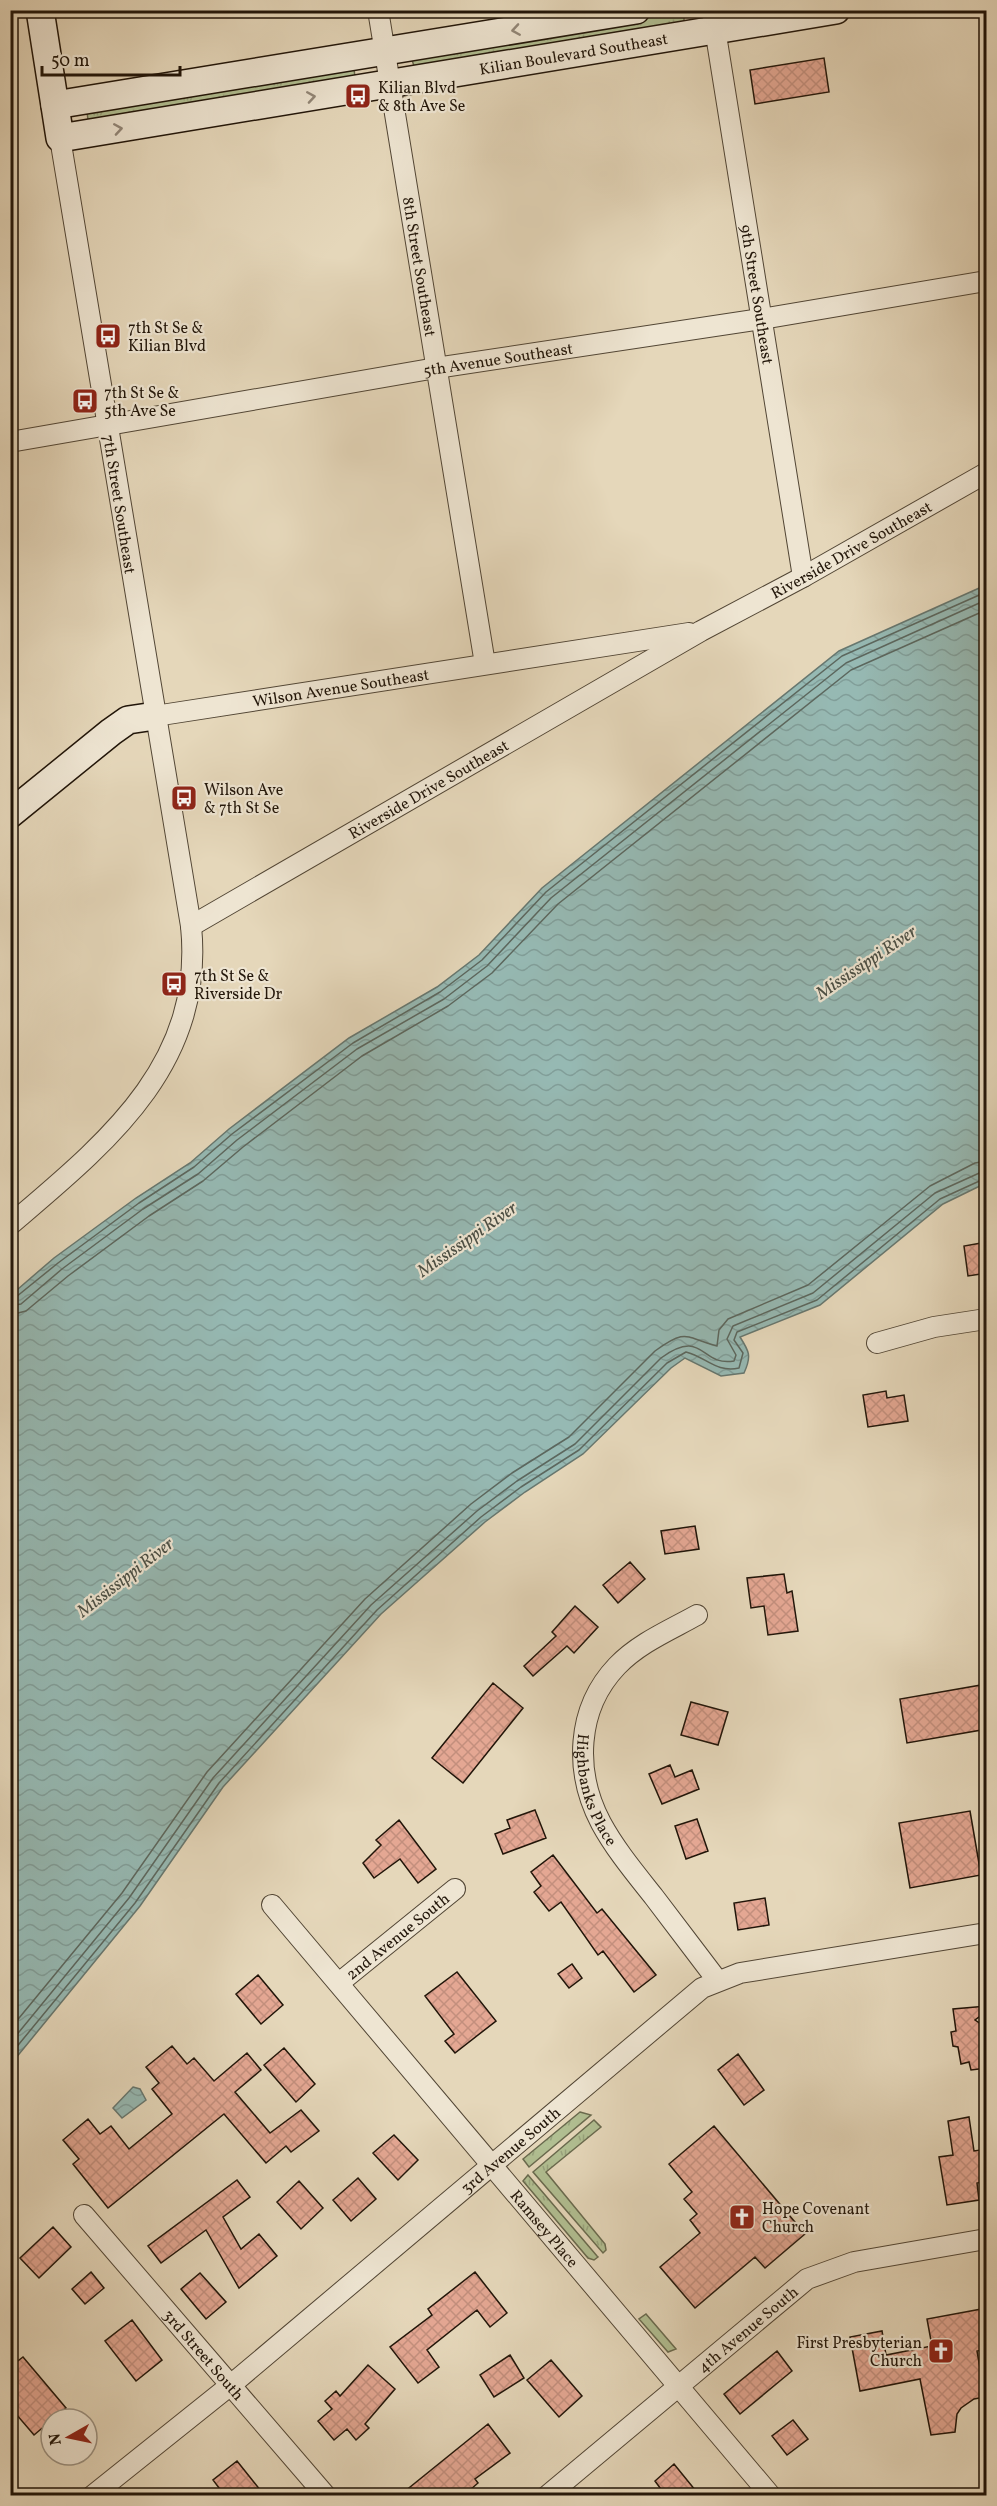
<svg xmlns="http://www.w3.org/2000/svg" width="997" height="2506" viewBox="0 0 997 2506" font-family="Vollkorn,serif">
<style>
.grass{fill:url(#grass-tufts);stroke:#696a4e;stroke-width:1.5}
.water{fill:url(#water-waves);stroke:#67776f;stroke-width:1.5}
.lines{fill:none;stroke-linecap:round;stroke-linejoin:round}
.shore{stroke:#5c675e;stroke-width:1.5}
.building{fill:url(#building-cross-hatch);stroke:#211509;stroke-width:1.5}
.street-casing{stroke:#524635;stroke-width:22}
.secondary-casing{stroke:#211509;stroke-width:30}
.street{stroke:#eee5d2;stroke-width:20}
.secondary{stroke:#eee5d2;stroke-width:27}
.oneway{stroke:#928778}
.labels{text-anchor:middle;stroke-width:4.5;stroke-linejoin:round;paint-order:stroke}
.street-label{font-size:16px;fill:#211509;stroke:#eee5d2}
.poi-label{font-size:16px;fill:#211509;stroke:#eee5d2;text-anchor:start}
.water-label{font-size:18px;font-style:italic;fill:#4a4e44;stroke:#eee5d2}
</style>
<defs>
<pattern id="grass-tufts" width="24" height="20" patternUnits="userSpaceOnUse" patternTransform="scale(1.5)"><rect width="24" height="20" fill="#b1bf92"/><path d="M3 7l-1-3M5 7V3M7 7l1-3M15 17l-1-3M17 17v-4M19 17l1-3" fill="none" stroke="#98a37d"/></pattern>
<pattern id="water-waves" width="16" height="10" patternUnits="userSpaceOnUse" patternTransform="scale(1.5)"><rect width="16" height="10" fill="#96b9b3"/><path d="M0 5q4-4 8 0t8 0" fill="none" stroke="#819e99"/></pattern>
<pattern id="building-cross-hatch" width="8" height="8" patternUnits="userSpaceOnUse" patternTransform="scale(1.5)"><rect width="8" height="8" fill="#e4a793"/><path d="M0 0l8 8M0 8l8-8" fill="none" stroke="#c38f7d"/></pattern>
</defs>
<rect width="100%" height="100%" fill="#e5d7ba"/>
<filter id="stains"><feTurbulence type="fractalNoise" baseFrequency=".00333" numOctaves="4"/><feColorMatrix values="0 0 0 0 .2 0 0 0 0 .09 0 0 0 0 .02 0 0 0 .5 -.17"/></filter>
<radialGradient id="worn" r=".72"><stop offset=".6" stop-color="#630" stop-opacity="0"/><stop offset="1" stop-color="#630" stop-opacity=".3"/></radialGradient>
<!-- grass -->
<path class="grass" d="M678,12L684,15V24L414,66L412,60L417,56Z
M354,69L355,77L88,120L87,112Z
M580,2112L591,2115L529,2167L523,2159Z
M594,2120L601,2127L546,2172L605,2244L606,2250L603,2253L533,2172Z
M528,2175L597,2256L598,2257L594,2260L588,2258L523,2181Z
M646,2314L676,2349L668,2352L639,2319Z"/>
<!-- water -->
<path class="water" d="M986,585V1183L943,1204L820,1305L740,1337C749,1351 752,1356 744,1373L721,1376L685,1358L671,1368L583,1454L525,1492L485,1522L381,1614L223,1787L140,1906L11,2064V1295L54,1258L136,1198L190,1163L229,1129L349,1038L437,987L479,955L542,888L839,651Z
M133,2087L140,2089L146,2100L122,2118L113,2108Z"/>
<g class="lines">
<!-- shore -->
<path class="shore" d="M10,1299L16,1297L58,1263L139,1203L194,1167L232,1134L353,1043L440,992L482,960L546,892L842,656L986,592
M10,1306L21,1304L62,1269L143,1209L198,1174L237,1140L357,1049L444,999L487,966L551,898L846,663L986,600
M10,1315L26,1311L68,1276L149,1216L203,1181L243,1147L362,1056L448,1006L492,973L558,904L851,670L986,610
M10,2029L122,1893L207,1772L365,1599L471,1504L512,1473L569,1437L655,1351C688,1327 685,1338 717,1346L719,1330L728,1319L808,1285L930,1186L975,1163L986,1161
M10,2043L129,1898L213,1778L371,1605L477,1511L517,1481L575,1444L661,1358C704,1327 700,1367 734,1361L736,1355L727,1339L733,1326L813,1293L935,1193L986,1170
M10,2055L135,1903L219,1783L377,1610L481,1517L521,1487L579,1450L667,1363L686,1352C706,1357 716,1373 739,1368L743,1353L734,1340L737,1332L817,1300L940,1199L986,1178"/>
</g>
<!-- building -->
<path class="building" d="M824,58L829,92L755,104L750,70Z
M987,1242V1273L968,1276L964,1246Z
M886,1391L887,1398L904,1395L908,1421L868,1427L863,1395Z
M695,1526L699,1549L665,1554L661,1531Z
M630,1562L645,1579L618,1603L603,1585Z
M784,1574L787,1593L792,1591L798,1631L768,1635L764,1606L751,1608L747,1578Z
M575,1606L598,1627L574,1653L567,1646L533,1676L524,1666L556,1636L552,1632Z
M493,1683L523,1708L463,1783L432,1758Z
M987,1684V1729L907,1743L900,1699Z
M691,1702L728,1712L718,1745L681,1735Z
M670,1765L675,1777L692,1770L699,1789L662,1804L649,1774Z
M535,1810L546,1838L503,1854L495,1834L510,1828L507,1820Z
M970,1811L981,1875L910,1888L899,1823Z
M697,1819L708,1851L686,1859L675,1826Z
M399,1820L436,1869L418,1883L400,1859L374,1878L363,1863L381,1845L376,1840Z
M553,1855L597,1913L602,1909L656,1975L634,1992L603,1951L598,1955L561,1902L549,1911L534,1892L541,1886L531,1872Z
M765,1898L769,1925L738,1930L734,1903Z
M572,1964L582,1978L569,1988L558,1974Z
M457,1972L496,2021L455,2053L445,2041L454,2034L425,1996Z
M258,1975L283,2005L261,2024L236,1994Z
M987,2006V2011L975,2020L987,2028V2068L971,2070L969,2062L961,2064L958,2047L953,2046L951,2032L956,2031L953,2009Z
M172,2046L187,2064L194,2058L214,2081L247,2053L261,2070L235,2092L270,2133L301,2110L319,2131L291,2152L286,2146L266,2163L224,2114L108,2208L73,2164L79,2159L63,2140L88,2119L100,2134L111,2126L129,2149L172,2114L152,2089L159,2083L146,2067Z
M284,2048L315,2084L296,2102L264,2065Z
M738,2054L764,2090L744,2105L718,2070Z
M969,2117L974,2151L987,2149V2181L977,2183L979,2200L947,2205L939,2157L953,2155L948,2121Z
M714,2126L805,2234L765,2268L755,2257L695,2308L660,2267L700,2233L690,2220L697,2214L684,2199L692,2192L669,2164Z
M394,2135L418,2160L398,2180L373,2153Z
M358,2178L376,2199L351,2221L333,2200Z
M237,2180L250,2197L223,2217L241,2249L259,2234L277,2256L239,2288L206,2230L161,2263L148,2246Z
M299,2181L323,2208L301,2229L277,2202Z
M53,2227L71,2247L39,2278L20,2258Z
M91,2272L104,2288L85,2304L72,2289Z
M475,2272L507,2313L490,2327L477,2310L427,2350L439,2367L418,2383L390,2347L432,2315L428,2309Z
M200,2273L226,2302L206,2319L181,2289Z
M987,2308V2349L977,2351L985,2397L974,2399L961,2408L957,2414L955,2432L931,2435L920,2379L860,2391L850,2337L882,2331L886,2355L932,2346L927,2319Z
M132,2320L162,2360L136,2381L105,2341Z
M777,2351L792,2371L740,2414L724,2394Z
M510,2355L524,2378L494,2397L480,2375Z
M23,2357L66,2408L34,2435L10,2407V2367Z
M551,2360L582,2396L559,2417L527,2380Z
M368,2365L395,2389L365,2424L369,2428L356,2440L347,2429L334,2440L318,2421L332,2409L325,2401L336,2391L340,2396Z
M793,2420L808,2439L787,2455L772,2436Z
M488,2424L510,2453L475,2479L478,2483L463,2496H399Z
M237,2461L265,2496H225L213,2480Z
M674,2464L700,2496H666L655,2481Z"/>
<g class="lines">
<defs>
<g id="street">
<path id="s1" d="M378,10L485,664"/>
<path id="s2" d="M712,10L803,577"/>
<path id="s3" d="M10,442L436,368L761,319L986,281"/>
<path id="s4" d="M155,716L689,633"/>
<path id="s5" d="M191,926L701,631L803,577L986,473"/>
<path d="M10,1225C106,1143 205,1065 191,926L60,138"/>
<path d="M877,1343L934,1327L986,1319"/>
<path id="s6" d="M697,1615C670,1630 639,1643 617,1666C576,1709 574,1772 601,1823C615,1849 635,1873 654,1897C675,1925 696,1952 717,1980"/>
<path id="s7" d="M272,1905L771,2496"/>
<path id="s8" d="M339,1983L455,1889"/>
<path id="s9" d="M84,2215L326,2496"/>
<path id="s10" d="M92,2496L232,2384L702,1988L740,1973L986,1933"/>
<path id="s11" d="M547,2496L807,2279L854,2262L986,2239"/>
</g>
<g id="secondary">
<path id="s12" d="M40,10L60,138L836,10"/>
<path d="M55,105L636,10"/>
<path d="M10,814L111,732L128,720L155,716"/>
</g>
</defs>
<!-- street casing -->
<use href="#street" class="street-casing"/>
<!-- secondary casing -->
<use href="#secondary" class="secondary-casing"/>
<!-- street -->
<use href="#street" class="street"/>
<!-- secondary -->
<use href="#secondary" class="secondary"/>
</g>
<!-- one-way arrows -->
<defs><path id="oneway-chevron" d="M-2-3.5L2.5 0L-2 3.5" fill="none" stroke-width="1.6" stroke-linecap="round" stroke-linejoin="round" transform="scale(1.5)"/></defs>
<g class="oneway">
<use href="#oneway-chevron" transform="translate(516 30) rotate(171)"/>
<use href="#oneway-chevron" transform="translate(311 97) rotate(-9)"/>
<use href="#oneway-chevron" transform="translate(118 129) rotate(-9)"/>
</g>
<!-- icons -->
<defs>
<symbol id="bus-square" viewBox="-11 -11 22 22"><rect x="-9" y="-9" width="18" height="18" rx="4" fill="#8f2418" stroke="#eee5d2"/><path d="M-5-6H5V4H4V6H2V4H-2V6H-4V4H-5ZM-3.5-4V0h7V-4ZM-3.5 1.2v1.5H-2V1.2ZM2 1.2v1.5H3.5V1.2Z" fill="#fff"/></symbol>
<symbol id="church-square" viewBox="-11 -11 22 22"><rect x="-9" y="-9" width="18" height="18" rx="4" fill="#8f2418" stroke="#eee5d2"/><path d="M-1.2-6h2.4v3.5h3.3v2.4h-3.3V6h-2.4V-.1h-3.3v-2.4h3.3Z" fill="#fff"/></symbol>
</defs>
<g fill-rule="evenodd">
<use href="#bus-square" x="343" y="81" width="30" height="30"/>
<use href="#bus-square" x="93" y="321" width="30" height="30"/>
<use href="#bus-square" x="70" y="386" width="30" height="30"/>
<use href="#bus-square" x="169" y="783" width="30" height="30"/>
<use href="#bus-square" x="159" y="969" width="30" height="30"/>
<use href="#church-square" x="727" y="2202" width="30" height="30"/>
<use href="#church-square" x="926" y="2336" width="30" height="30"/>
</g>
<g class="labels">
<!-- street labels -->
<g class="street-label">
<text dy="6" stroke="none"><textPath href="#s12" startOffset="650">Kilian Boulevard Southeast</textPath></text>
<text dy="6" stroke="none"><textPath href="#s1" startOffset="260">8th Street Southeast</textPath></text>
<text dy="6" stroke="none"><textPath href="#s2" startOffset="288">9th Street Southeast</textPath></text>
<text dy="6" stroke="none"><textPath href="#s3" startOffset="495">5th Avenue Southeast</textPath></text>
<text transform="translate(120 504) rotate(81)" y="6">7th Street Southeast</text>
<text dy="6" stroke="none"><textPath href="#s5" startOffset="760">Riverside Drive Southeast</textPath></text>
<text dy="6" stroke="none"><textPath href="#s4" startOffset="188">Wilson Avenue Southeast</textPath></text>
<text dy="6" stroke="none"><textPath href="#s5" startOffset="274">Riverside Drive Southeast</textPath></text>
<text dy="6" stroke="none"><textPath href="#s6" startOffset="230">Highbanks Place</textPath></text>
<text dy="6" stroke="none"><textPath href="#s8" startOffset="75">2nd Avenue South</textPath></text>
<text dy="6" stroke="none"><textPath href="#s10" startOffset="543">3rd Avenue South</textPath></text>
<text dy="6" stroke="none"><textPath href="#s7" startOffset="423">Ramsey Place</textPath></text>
<text dy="6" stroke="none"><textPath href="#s11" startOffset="261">4th Avenue South</textPath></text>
<text dy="6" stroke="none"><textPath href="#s9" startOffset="184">3rd Street South</textPath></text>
</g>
<!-- poi labels -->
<g class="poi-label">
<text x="378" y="93">Kilian Blvd<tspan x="378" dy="18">&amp; 8th Ave Se</tspan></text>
<text x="128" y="333">7th St Se &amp;<tspan x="128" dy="18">Kilian Blvd</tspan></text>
<text x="104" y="398">7th St Se &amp;<tspan x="104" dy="18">5th Ave Se</tspan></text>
<text x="204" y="795">Wilson Ave<tspan x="204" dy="18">&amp; 7th St Se</tspan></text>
<text x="194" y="981">7th St Se &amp;<tspan x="194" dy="18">Riverside Dr</tspan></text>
<text x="762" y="2214">Hope Covenant<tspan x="762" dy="18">Church</tspan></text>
<text x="922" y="2348" text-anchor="end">First Presbyterian<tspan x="922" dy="18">Church</tspan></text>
</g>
<!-- water labels -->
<g class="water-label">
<text transform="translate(866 962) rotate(-34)" y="6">Mississippi River</text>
<text transform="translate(467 1239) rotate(-35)" y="6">Mississippi River</text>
<text transform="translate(125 1577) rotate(-38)" y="6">Mississippi River</text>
</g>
</g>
<!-- margin -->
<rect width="997" height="2506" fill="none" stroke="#e5d7ba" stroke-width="36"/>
<rect x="12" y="12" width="973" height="2482" fill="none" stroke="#211509" stroke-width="3"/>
<rect x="18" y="18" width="961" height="2470" fill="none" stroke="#211509" stroke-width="1.5"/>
<!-- north arrow -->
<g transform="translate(69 2437) rotate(261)"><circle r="28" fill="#eee5d2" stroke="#9c9282" stroke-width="1.5"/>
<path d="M0-4.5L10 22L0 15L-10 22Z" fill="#8f2418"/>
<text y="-9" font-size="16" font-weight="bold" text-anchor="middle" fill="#211509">N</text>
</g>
<!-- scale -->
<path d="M42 66v9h138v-9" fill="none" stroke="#211509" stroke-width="3"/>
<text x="51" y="66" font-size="18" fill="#211509" stroke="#eee5d2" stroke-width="4.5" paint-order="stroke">50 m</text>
<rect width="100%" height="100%" filter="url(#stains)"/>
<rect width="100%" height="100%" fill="url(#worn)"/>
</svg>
